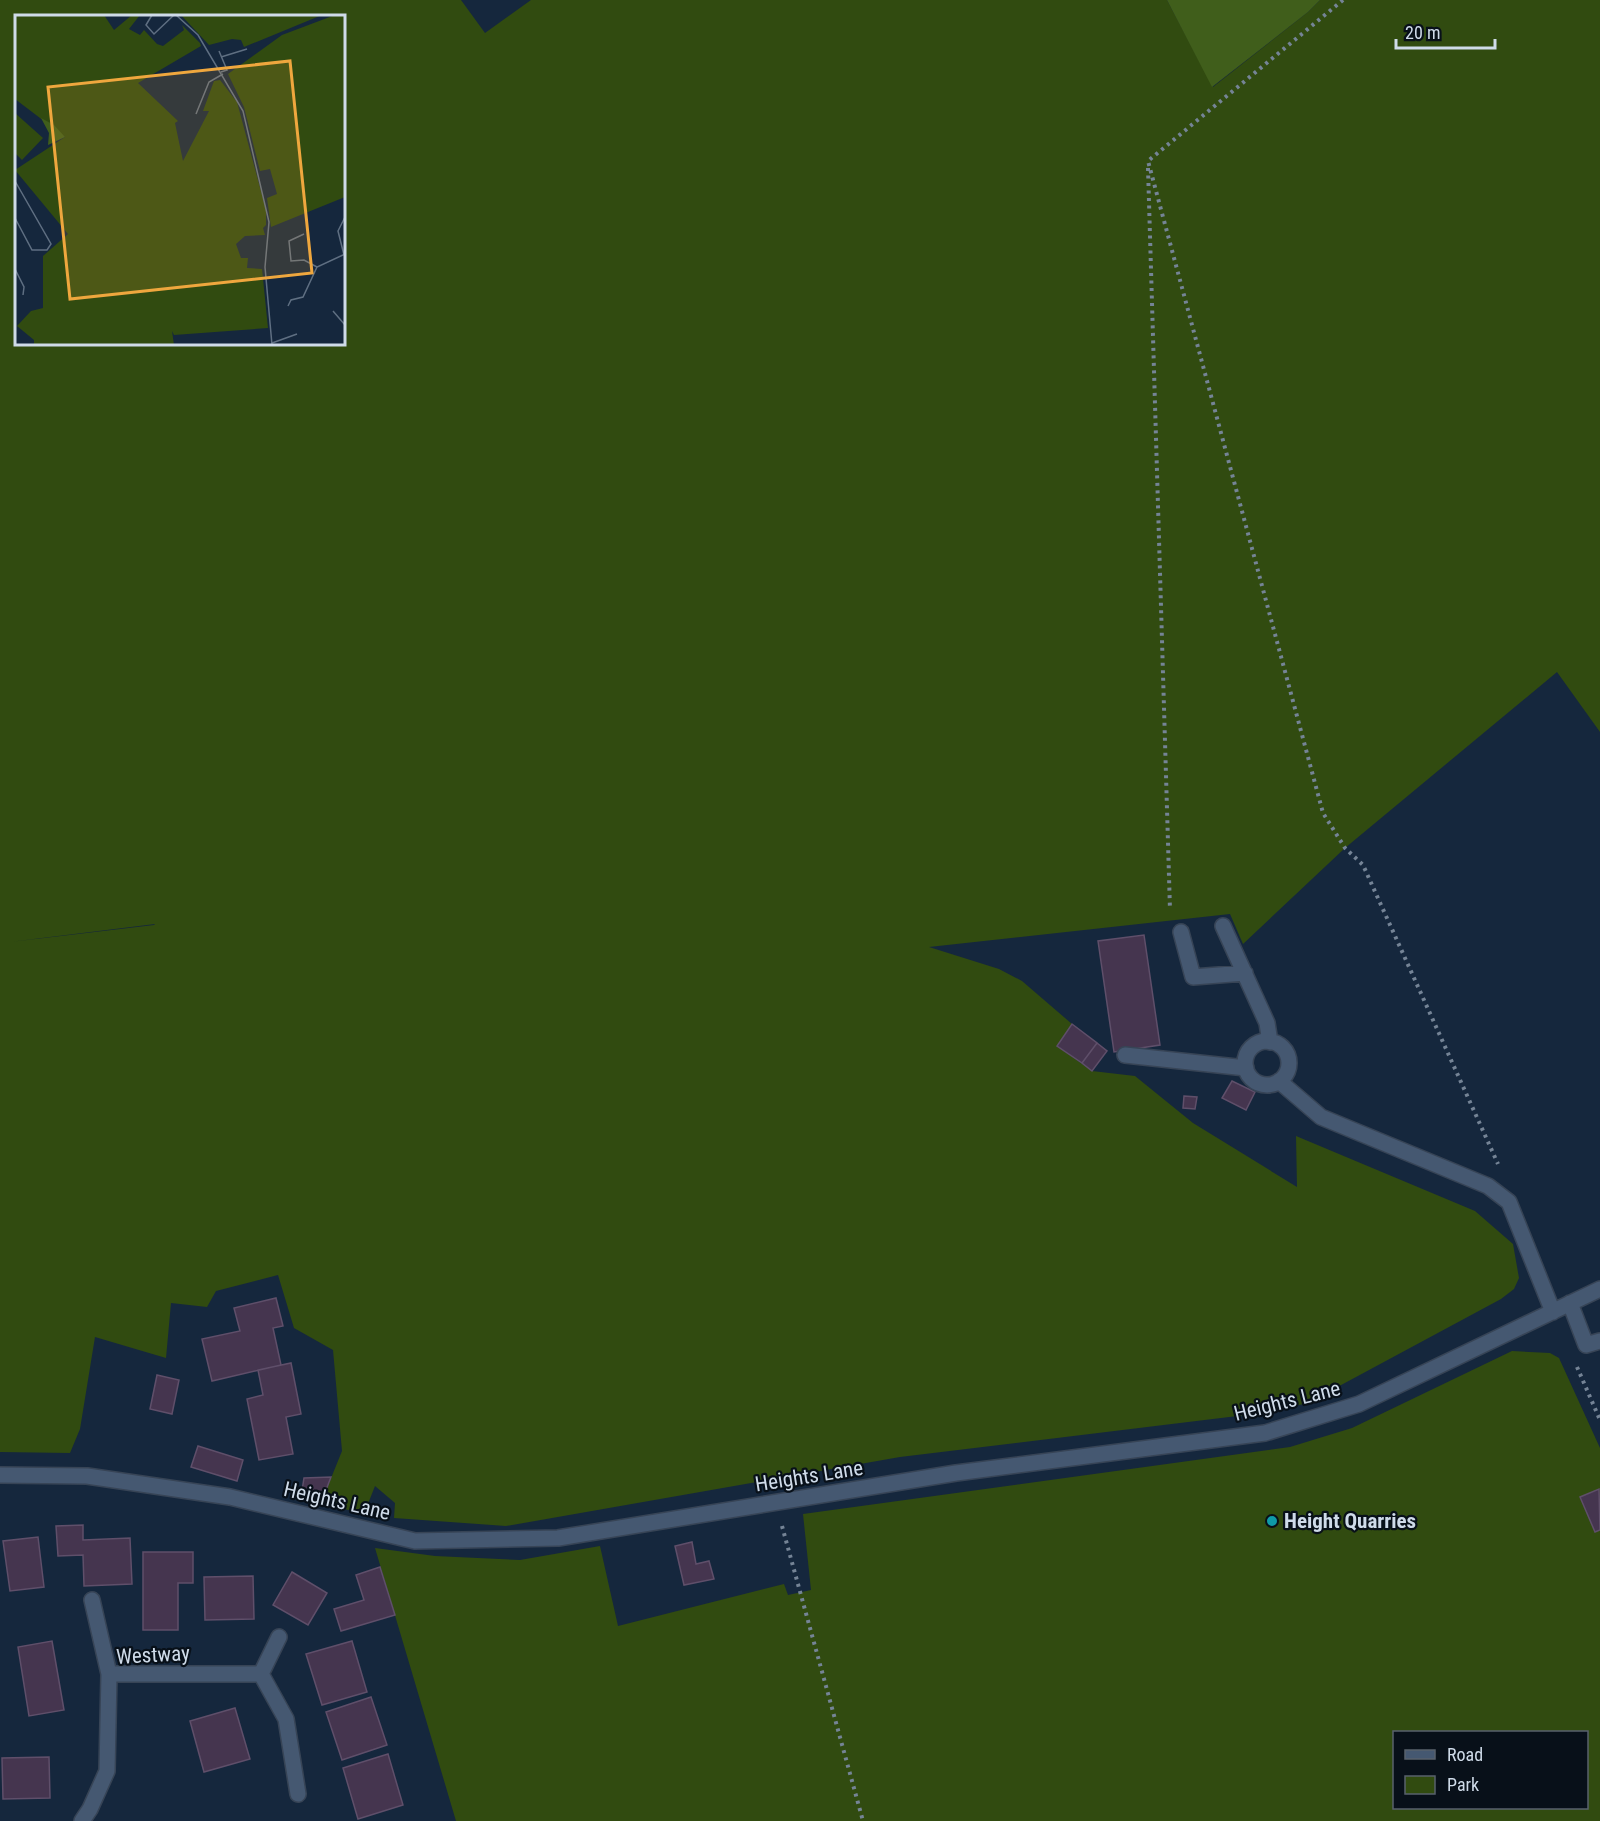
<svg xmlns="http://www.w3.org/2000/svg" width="1600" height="1821" viewBox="0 0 1600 1821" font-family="'Roboto Condensed',sans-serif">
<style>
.green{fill:#314b10;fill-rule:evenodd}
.forest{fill:#405e1b}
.building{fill:#45354f;stroke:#5f4f6a;stroke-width:1.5}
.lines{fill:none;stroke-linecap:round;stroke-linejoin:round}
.minor-casing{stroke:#374456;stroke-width:18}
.path{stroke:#758496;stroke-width:4;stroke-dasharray:3 4.5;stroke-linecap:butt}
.minor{stroke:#455871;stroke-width:15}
.culture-dot{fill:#0f9aa8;stroke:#081019;stroke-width:2}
.labels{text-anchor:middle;stroke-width:4.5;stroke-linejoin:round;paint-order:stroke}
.street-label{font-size:21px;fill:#cfdbe9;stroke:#081019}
.poi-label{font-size:21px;font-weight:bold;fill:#cfdbe9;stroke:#081019;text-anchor:start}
.inset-road{fill:none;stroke:#5f6f82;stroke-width:1.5}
.view{fill:#efa73e;fill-opacity:0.15;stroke:#efa73e;stroke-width:3}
.inset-edge{fill:none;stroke:#cfdbe9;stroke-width:3}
</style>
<rect width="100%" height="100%" fill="#15273d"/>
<!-- green -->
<path class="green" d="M0,0H461L485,33L531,0H1167L1213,87L1308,12L1320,0H1600V732L1557,672L1345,848L1243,944L1230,914L929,947L999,969L1022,981L1072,1024L1057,1046L1092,1071L1135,1076L1193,1123L1297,1187L1296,1136L1475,1211L1513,1244L1519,1278L1514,1289L1501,1299L1330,1391L1336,1397L1262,1413L900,1457L506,1526L394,1518L395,1503L375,1486L364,1514L321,1503L342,1451L333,1350L294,1328L278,1275L216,1291L207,1307L171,1303L166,1358L95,1337L80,1429L70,1453L0,1452ZM16,16H344V344H16ZM155,924L154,925L10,942Z
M1512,1351L1550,1353L1559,1358L1600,1448V1821H456L375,1548L435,1556L520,1560L600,1546L618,1626L784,1584L788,1595L811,1590L803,1514L1290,1447L1352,1428ZM1394,1732H1586V1808H1394Z"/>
<!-- forest -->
<path class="forest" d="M1167,0H1320L1308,12L1212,87Z"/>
<!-- building -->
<path class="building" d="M1144,935L1160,1045L1114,1052L1098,941Z
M1072,1024L1097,1043L1082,1063L1057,1046Z
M1097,1043L1107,1051L1092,1071L1082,1063Z
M1232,1081L1255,1092L1246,1110L1222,1098Z
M1184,1096L1197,1097L1195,1109L1183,1108Z
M276,1298L283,1326L273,1328L281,1365L212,1381L202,1339L240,1331L234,1308Z
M291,1363L301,1414L286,1417L293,1454L259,1460L247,1399L263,1395L258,1370Z
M157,1375L179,1380L172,1414L150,1409Z
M198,1446L243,1460L237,1481L191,1467Z
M331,1477L321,1503L301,1497L304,1478Z
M1599,1489L1600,1530L1595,1532L1580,1497Z
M83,1525V1540L130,1538L132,1584L84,1586L83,1555L58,1556L56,1526Z
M38,1537L44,1587L10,1591L3,1541Z
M692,1542L696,1564L709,1561L714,1579L684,1585L675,1546Z
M143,1552H193V1583H178V1630H143Z
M380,1567L395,1615L341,1631L334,1609L364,1600L356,1575Z
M292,1572L327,1593L308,1625L273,1605Z
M253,1576L254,1619L205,1620L204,1577Z
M52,1641L64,1710L29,1716L18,1647Z
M352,1641L367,1692L322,1705L306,1654Z
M371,1697L387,1745L342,1760L326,1712Z
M235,1708L250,1759L204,1772L190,1721Z
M388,1754L403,1805L358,1819L343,1768Z
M49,1757L50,1798L3,1799L2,1758Z"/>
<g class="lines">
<defs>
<path id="minor" d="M1223,926L1267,1023L1270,1042
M1181,932L1193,977L1245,973
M1245 1063a22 22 0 1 1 44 0a22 22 0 1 1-44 0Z
M1125,1055L1246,1068
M1279,1081L1321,1117L1488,1186L1509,1202L1553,1312
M1570,1303L1586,1345L1600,1341
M0,1475L87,1476L230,1497L415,1541L558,1538L956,1473L1265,1433L1359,1404L1600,1289
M92,1600L109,1674
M261,1674L279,1637
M82,1821L90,1809L107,1771L109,1674H261L286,1719L298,1794"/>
</defs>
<!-- minor casing -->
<use href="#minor" class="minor-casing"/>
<!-- path -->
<path class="path" d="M1343,0L1148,161L1323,813L1345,848L1363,865L1498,1164
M1148,168L1170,910
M1577,1367L1600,1420
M782,1526L863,1821"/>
<!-- minor -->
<use href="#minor" class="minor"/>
</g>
<!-- markers -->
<circle class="culture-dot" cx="1272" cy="1521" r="6"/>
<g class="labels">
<!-- street labels -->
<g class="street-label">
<text transform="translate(1287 1401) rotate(-14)" y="7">Heights Lane</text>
<text transform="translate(809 1476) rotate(-9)" y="7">Heights Lane</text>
<text transform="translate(337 1501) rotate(13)" y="7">Heights Lane</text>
<text transform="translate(153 1655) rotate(-3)" y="7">Westway</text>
</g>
<!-- poi labels -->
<g class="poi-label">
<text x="1284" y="1528">Height Quarries</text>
</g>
</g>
<!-- overview -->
<g transform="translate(15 15)">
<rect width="330" height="330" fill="#15273d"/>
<path d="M0,0H89L99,15L117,0H125L114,14L125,20L129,15L142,29L148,31L169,15L167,10L185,28L186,31L123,68L163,106L160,108L168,146L194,96H188L199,66L205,65L222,87L251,195V210L248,213L250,220L230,221L221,229L226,243H233L232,253L247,254L253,313L159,320L157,316L159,330H19V325L2,311L16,296L28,293V241L53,219L0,155L50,122L0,84ZM166,0H307L229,32L226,25L217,24L194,30ZM320,0H330V182L256,212L252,183L262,179L255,154L245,156L229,92L213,59L267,20ZM0,98L28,123L7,145L0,138Z" fill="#314b10"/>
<path d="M26,103L39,110L50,122L33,130L34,118Z" fill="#405e1b"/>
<path class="inset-road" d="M137,0L131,10L139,19L159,0M161,0L183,20L228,96L254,207L250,252L257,330M204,36L212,55L206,57M206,42L232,34M181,99L194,67L208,59M0,166L36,229L32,235H17L0,203M289,219L274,226L276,246L289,245L302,252M329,240L323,216L330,202M0,254L9,272L8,280M273,291L276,285L288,282L302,252L330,239M318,296L330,310M257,328L282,319"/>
<path class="view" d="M275,46L297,258L55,284L33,72Z"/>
<rect width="330" height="330" class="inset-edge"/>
</g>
<!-- legend -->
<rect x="1393" y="1731" width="195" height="78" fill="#081019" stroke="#58616c" stroke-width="1.5"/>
<rect x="1405" y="1750" width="30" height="9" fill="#455871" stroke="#58616c" stroke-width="1.5"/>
<text x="1447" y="1761" font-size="18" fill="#cfdbe9">Road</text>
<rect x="1405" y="1776" width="30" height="18" fill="#314b10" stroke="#58616c" stroke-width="1.5"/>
<text x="1447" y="1791" font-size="18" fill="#cfdbe9">Park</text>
<!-- scale -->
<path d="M1396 39v9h99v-9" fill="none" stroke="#cfdbe9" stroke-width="3"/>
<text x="1405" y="39" font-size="18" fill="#cfdbe9" stroke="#081019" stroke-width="4.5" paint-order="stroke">20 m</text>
</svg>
